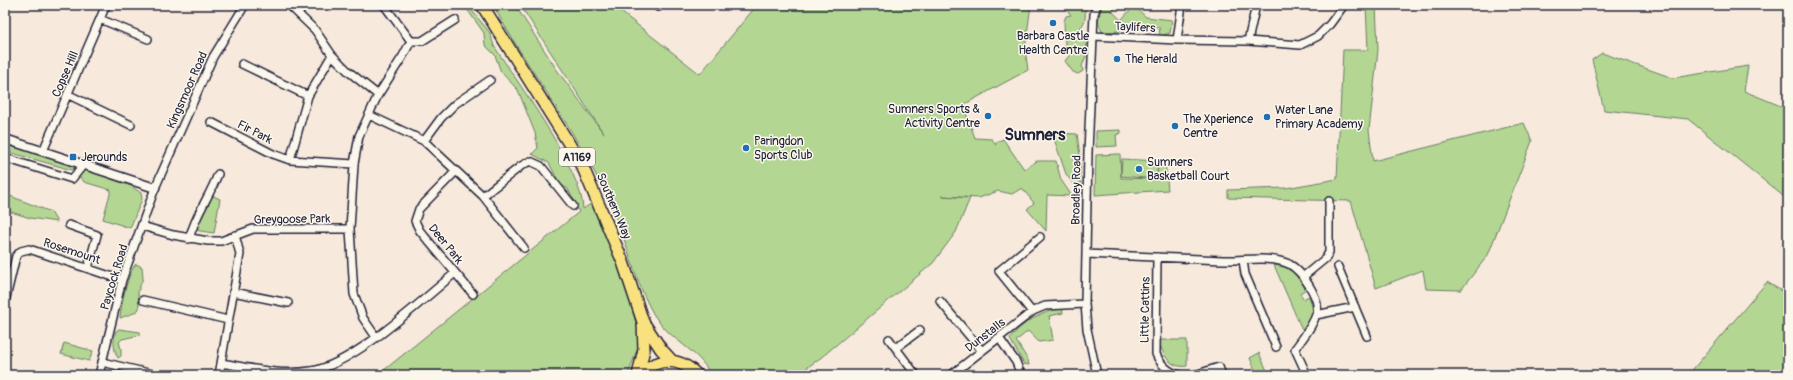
<svg xmlns="http://www.w3.org/2000/svg" width="1793" height="380" viewBox="0 0 1793 380" font-family="Pangolin,sans-serif">
<style>
.green{fill:#b3d792;stroke:#6a7c66}
.lines{fill:none;stroke-linecap:round;stroke-linejoin:round}
.minor-casing{stroke:#22223b;stroke-width:10}
.tertiary-casing{stroke:#22223b;stroke-width:11}
.primary-casing{stroke:#22223b;stroke-width:14}
.minor{stroke:#fbf7ec;stroke-width:7}
.tertiary{stroke:#fbf7ec;stroke-width:8}
.primary{stroke:#fae180;stroke-width:11}
.poi-dot{fill:#1f6fb2;stroke:#fbf7ec;stroke-width:1.5}
.labels{text-anchor:middle;stroke-width:3;stroke-linejoin:round;paint-order:stroke}
.shield{fill:#fbf7ec;stroke:#636270;stroke-width:1}
.shield-label{font-size:11px;font-weight:bold;fill:#22223b}
.street-label{font-size:12px;fill:#22223b;stroke:#fbf7ec}
.poi-label{font-size:12px;fill:#22223b;stroke:#fbf7ec;text-anchor:start}
.district-label{font-size:16px;font-weight:bold;fill:#22223b;stroke:#fbf7ec}
</style>
<rect width="100%" height="100%" fill="#f7e9db"/>
<filter id="ink" filterUnits="userSpaceOnUse"><feTurbulence type="fractalNoise" baseFrequency=".025" numOctaves="2"/><feDisplacementMap in="SourceGraphic" scale="8" xChannelSelector="R" yChannelSelector="G"/><feConvolveMatrix kernelMatrix="1 2 1 2 8 2 1 2 1" color-interpolation-filters="sRGB"/></filter>
<g filter="url(#ink)">
<!-- green -->
<path class="green" d="M464,5L469,7L490,33L494,46C516,80 583,172 583,209L594,202L622,273L639,334V344L628,375H378L579,212L568,189L560,184L549,163L532,154L538,148L535,133L518,90L501,72L495,55L485,45L484,33Z
M493,5H515L557,70L604,134L520,5H612L700,74L757,5H1031L1025,49L1028,70L963,105L975,138L992,139L996,145L995,143L1003,139L1024,169L1037,161H1056L1061,180L1072,196L1047,195L1046,231L1027,209L1034,203L1022,188L1012,194L998,191L979,198L942,196L970,198L956,232L933,263L823,356L797,375H711C698,349 670,341 654,315C640,291 633,265 624,239C616,216 606,194 595,173C565,115 524,63 493,5Z
M1065,5H1085C1085,15 1087,21 1080,28H1083L1082,36H1084L1087,39L1086,51L1083,52L1086,56L1082,66L1083,71L1078,74L1073,72L1065,61L1072,52L1065,45L1064,21L1066,16L1071,15L1066,9Z
M1102,5H1118L1112,11L1121,20L1134,6L1146,17L1172,20L1170,33L1160,36L1159,27L1121,25L1120,31L1102,32L1098,21Z
M1366,5H1376L1378,50L1369,130L1373,161L1524,123L1532,141L1488,255L1461,290L1426,289L1423,270L1376,288L1351,201L1228,198V190L1286,188L1337,179L1343,50H1368Z
M1602,53L1673,78L1748,66L1744,91L1788,109V200L1688,119L1604,110L1592,60Z
M1121,130V133L1116,135L1117,146L1096,147V131Z
M1052,133L1077,134L1080,156L1081,194L1066,174Z
M5,143L73,165L74,168L72,170L5,151Z
M1120,154L1121,178L1157,179L1121,176L1122,159L1158,161L1157,174L1159,160L1165,161L1168,190L1095,195L1096,155Z
M84,169L131,186L141,193L142,199L130,228L103,219L111,190L84,182L79,176Z
M5,194L51,212L57,222L30,218L5,210Z
M211,195L220,199L214,233L194,230Z
M136,264L142,267L143,278L138,291L139,309L134,313L120,318C121,305 128,272 136,264Z
M1274,265C1293,267 1297,275 1306,289L1300,293L1303,299L1309,296C1314,312 1316,320 1303,332Z
M1767,282L1783,292L1788,284V375H1688Z
M1062,307L1063,313L1049,316L1053,340L1039,342L1028,331L1016,341L1028,360L1029,365L1024,364L1010,339C1022,321 1042,313 1062,307Z
M119,329L140,332V335L122,339L119,342L121,349V356L118,358C113,349 113,340 116,331Z
M1158,337H1160L1161,340H1187V366C1169,369 1161,352 1158,337Z
M64,343L93,351L89,361L61,354Z
M1259,353L1269,375H1257L1250,358Z"/>
<g class="lines">
<defs>
<path id="minor" d="M289,5L315,30L332,55L348,71L378,95
M384,5L411,41
M655,5L658,7
M1097,5L1094,14L1088,152L1085,304L1087,329L1097,375
M100,19L148,39
M1093,36L1177,40L1248,41L1300,45L1318,36L1330,24L1344,5
M1177,40L1182,5
M411,41H422L455,20
M1248,41L1256,5
M242,64L308,96
M69,95L131,125
M369,115L424,141L483,196L524,248
M211,122L273,154L290,160L354,164
M424,141L441,118L455,104L490,80
M43,151L106,5
M5,158L72,179L84,164
M290,160L308,96L332,55
M456,171L419,209L415,221L420,231L473,294
M483,196L521,166L530,161L541,166L573,206
M69,225L97,235L88,268
M142,226L173,235L208,241H221L253,229H350
M189,239C196,213 209,198 218,174
M1086,254C1131,256 1177,258 1223,260C1243,261 1270,255 1289,264C1302,271 1320,298 1317,312C1313,326 1303,338 1295,349L1307,375
M1157,257L1156,354C1160,364 1169,373 1180,375
M1243,260L1245,274L1276,347
M1338,267L1367,336
M1304,276L1326,258L1329,252V201
M233,292L288,303
M143,300L228,320
M940,301L982,351
M5,302L16,256L21,251L29,249L122,280
M1032,312L999,271L1040,237
M1316,315L1355,307
M376,337L363,318L354,294L350,229L354,164L359,136L378,95L403,56L411,41
M999,338L1016,362L1021,375
M889,339L916,375
M896,348L920,330
M102,362L157,375
M221,363C250,368 281,376 311,371C353,365 421,301 455,273
M99,375L122,280L155,188L213,57L245,5
M219,375L240,254L235,235
M951,375L1033,311L1045,306L1085,304
M1195,375L1219,367L1222,375"/>
<path id="tertiary" d="M5,139L155,188"/>
<path id="primary" d="M482,5L568,142L584,170L623,262L643,322L661,349L672,361
M638,375C658,357 678,356 697,375
M638,375L644,349L643,322"/>
</defs>
<!-- minor casing -->
<use href="#minor" class="minor-casing"/>
<!-- tertiary casing -->
<use href="#tertiary" class="tertiary-casing"/>
<!-- primary casing -->
<use href="#primary" class="primary-casing"/>
<!-- minor -->
<use href="#minor" class="minor"/>
<!-- tertiary -->
<use href="#tertiary" class="tertiary"/>
<!-- primary -->
<use href="#primary" class="primary"/>
</g>
</g>
<!-- markers -->
<g class="poi-dot">
<circle cx="1053" cy="23" r="4"/>
<circle cx="1117" cy="59" r="4"/>
<circle cx="988" cy="116" r="4"/>
<circle cx="1267" cy="117" r="4"/>
<circle cx="1175" cy="126" r="4"/>
<circle cx="746" cy="148" r="4"/>
<rect x="69" y="153" width="8" height="8" rx="2"/>
<circle cx="1139" cy="169" r="4"/>
</g>
<g class="labels">
<!-- shield labels -->
<rect class="shield" x="559" y="148" width="36" height="18" rx="3"/>
<g class="shield-label">
<text x="577" y="161">A1169</text>
</g>
<!-- street labels -->
<g class="street-label">
<text transform="translate(1135 27) rotate(3)" y="4">Taylifers</text>
<text transform="translate(65 74) rotate(-67)" y="4">Copse Hill</text>
<text transform="translate(187 90) rotate(-66)" y="4">Kingsmoor Road</text>
<text transform="translate(255 132) rotate(27)" y="4">Fir Park</text>
<text transform="translate(1076 190) rotate(-89)" y="4">Broadley Road</text>
<text transform="translate(614 206) rotate(67)" y="4">Southern Way</text>
<text transform="translate(292 219) rotate(-1)" y="4">Greygoose Park</text>
<text transform="translate(446 244) rotate(51)" y="4">Deer Park</text>
<text transform="translate(72 251) rotate(18)" y="4">Rosemount</text>
<text transform="translate(114 277) rotate(-73)" y="4">Paycock Road</text>
<text transform="translate(1145 310) rotate(-89)" y="4">Little Cattins</text>
<text transform="translate(985 335) rotate(-38)" y="4">Dunstalls</text>
</g>
<!-- poi labels -->
<g class="poi-label">
<text x="1053" y="40" text-anchor="middle">Barbara Castle<tspan x="1053" dy="14">Health Centre</tspan></text>
<text x="1125" y="63">The Herald</text>
<text x="980" y="113" text-anchor="end">Sumners Sports &amp;<tspan x="980" dy="14">Activity Centre</tspan></text>
<text x="1275" y="114">Water Lane<tspan x="1275" dy="14">Primary Academy</tspan></text>
<text x="1183" y="123">The Xperience<tspan x="1183" dy="14">Centre</tspan></text>
<text x="754" y="145">Paringdon<tspan x="754" dy="14">Sports Club</tspan></text>
<text x="81" y="161">Jerounds</text>
<text x="1147" y="166">Sumners<tspan x="1147" dy="14">Basketball Court</tspan></text>
</g>
<!-- district labels -->
<g class="district-label">
<text x="1035" y="140">Sumners</text>
</g>
</g>
<!-- margin -->
<rect width="1793" height="380" fill="none" stroke="#fbf7ec" stroke-width="20"/>
<rect x="10" y="10" width="1773" height="360" fill="none" stroke="#22223b" stroke-width="1.5" filter="url(#ink)"/>
</svg>
